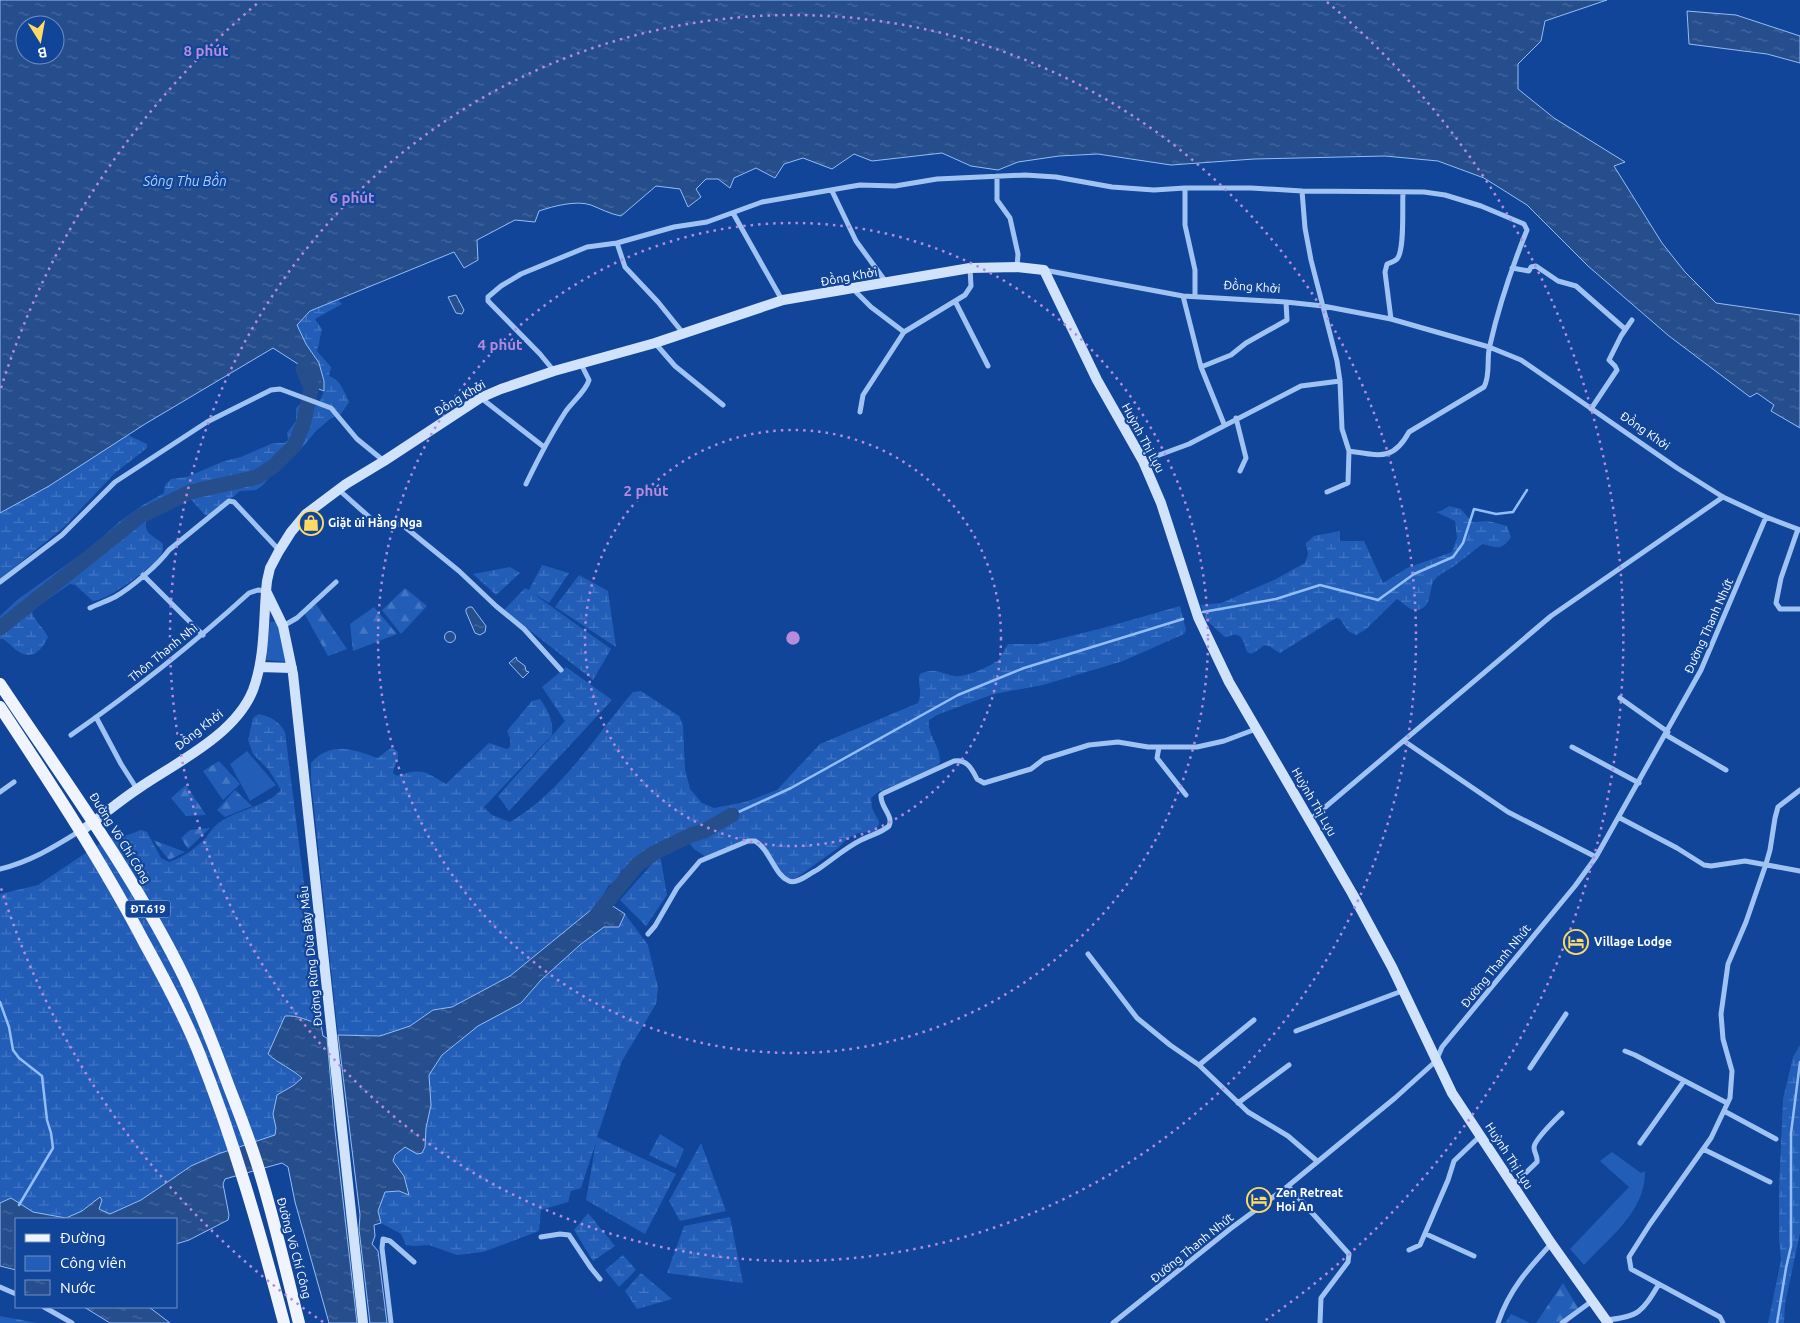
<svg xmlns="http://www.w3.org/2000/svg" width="1800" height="1323" viewBox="0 0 1800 1323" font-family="Ubuntu,sans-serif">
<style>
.green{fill:#225eb8}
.forest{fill:url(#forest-firs)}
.wetland{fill:url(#wetland-marsh)}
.water{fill:url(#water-ripples);stroke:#93bdf8;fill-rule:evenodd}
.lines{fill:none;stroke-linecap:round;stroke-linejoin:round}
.stream{stroke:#93bdf8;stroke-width:2.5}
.river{stroke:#274e8c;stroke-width:15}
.street{stroke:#a1c3f4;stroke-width:5}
.secondary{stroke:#d1e2fd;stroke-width:10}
.primary{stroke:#eff4ff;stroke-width:12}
.ring{fill:none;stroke:#b68bdc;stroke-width:2.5;stroke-dasharray:2.5 5}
.labels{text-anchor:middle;stroke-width:4.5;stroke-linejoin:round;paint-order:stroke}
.shield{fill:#104599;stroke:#b7c7e0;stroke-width:1}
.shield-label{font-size:11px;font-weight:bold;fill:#fff}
.street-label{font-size:12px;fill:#fff;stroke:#104599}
.poi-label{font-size:12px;font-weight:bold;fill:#fff;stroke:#104599;text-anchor:start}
.water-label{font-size:14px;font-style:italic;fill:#aecdfb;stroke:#104599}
.centre{fill:#b68bdc;stroke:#104599;stroke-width:2.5}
.ring-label{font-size:15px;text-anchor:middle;font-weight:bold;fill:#b68bdc;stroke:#104599;stroke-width:4.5;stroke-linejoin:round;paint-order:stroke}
</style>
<defs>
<pattern id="forest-firs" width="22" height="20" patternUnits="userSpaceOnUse" patternTransform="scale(1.25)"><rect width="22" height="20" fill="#225eb8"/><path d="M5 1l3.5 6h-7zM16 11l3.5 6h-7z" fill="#4376c3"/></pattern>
<pattern id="wetland-marsh" width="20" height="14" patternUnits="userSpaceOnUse" patternTransform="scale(1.25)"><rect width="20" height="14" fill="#225eb8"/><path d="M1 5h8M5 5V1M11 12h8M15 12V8" fill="none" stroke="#4376c3"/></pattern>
<pattern id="water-ripples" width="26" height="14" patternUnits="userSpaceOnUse" patternTransform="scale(1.25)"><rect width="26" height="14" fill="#274e8c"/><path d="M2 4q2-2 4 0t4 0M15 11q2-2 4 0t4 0" fill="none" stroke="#47699d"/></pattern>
</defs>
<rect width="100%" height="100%" fill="#104599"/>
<!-- green -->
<path class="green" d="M278,621L286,662L266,660L270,622Z
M247,751L276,785L250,801L230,764Z
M1612,1152L1641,1173L1645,1171C1646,1211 1609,1238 1584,1265L1570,1249L1629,1187L1600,1161Z"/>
<!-- forest -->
<path class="forest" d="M405,588L427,606L401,634L382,610Z
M316,604L347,649L328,656L304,613Z
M374,607L397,634L353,651L350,624Z
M219,761L240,784L223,800L203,771Z
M186,785L206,815L186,816L171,798Z
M235,790L252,806L225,817L217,810Z
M210,828L188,849L181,838L190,830Z
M153,840L185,852L169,860Z
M1563,1283L1580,1311L1567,1323H1536Z
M1511,1314L1530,1323H1503L1506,1322Z
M0,1316L37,1323H38H0Z"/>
<!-- wetland -->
<path class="wetland" d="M338,300L342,304L315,319L322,329L317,351L331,367L329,376C341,380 344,392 349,402L341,414L330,419L316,431L301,449L281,464L262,486L256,490L240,491L209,516L205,515L187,495L170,503L146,521C144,535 155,536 163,544C163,548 163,552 161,555C153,567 107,601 93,601L75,585L70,584L38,606L32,612C35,622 44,628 48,637C43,648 33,661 19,652C14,649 9,643 3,639H0V616L17,600L90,548L118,523L143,505L164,493L165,485L171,479L187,477L224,461L241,457L273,443H284L288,440L287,433L296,421V408L301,403L318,406L324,391L319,363L306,344L297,325L310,311Z
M128,435L147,444V448L115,473L64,527L0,579V513L49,486Z
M1449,506L1461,509L1472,522L1488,521L1507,526L1511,537C1501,552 1496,547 1482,544C1473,551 1464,559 1454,566C1447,571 1438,574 1433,582C1429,591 1432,608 1417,610C1409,611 1404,603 1397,599L1365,630L1356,635L1348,631L1340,619L1336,618L1280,653L1269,646L1264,645C1239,667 1251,640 1237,635C1233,634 1229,637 1225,637L1206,620L1201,605L1221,603L1274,580L1305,563L1308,554L1306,543L1314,536L1340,531V541H1364L1383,583L1407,568L1452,552L1457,538L1455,521L1436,512L1441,511Z
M542,565L569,573L549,603L531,592L611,649L593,680L504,610L525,588L529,590Z
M510,567L520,573L496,595L473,574Z
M579,575L608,591L616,647L555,607Z
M1180,606L1186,630L1184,634L1123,661L1043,685L994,694L939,714L929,720C927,735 941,746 940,763L931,770L878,792L871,798C872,802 871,807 873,810C877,821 884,820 874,832L858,833L847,839L838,848L792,881H783L777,875L756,842L747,843L706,857L694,849L682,834L654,846L621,871L616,882L609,885L597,905L510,976L452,1007L433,1010L410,1026L380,1036L338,1035L311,780V763C331,741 353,749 377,758C383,756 385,750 392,748L398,752C399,761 394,764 393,773L397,776C422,768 424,771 446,784L489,743L507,749L510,747V738L507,731L532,701L540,699C548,711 554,721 552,735L484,807L492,815L510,822C562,792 595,736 633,692L641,691L679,716L683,726L685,769L690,789L702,803L714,808L745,802L777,790L820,744L918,703C923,693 917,684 920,674C936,667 940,673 954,676C964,678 990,667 998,660C1002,657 1004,649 1008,644H1038L1103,628Z
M566,667L612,700L509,811L498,796L565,721L542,687Z
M259,714C271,717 279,721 285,732L321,1018V1025L303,1018L285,1017L268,1054C279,1064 292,1069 302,1079L277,1095L273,1114L276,1128L275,1135L218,1154L191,1166L141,1200L110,1214L99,1209L102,1200L100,1197L82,1211L66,1218L33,1212L11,1198L0,1203V894L38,885L108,838L125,836L141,830L147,832L161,858L169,862C180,859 200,846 207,836C212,830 214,826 220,822C239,809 265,807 281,790L269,770L253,754L248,740L253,718Z
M660,855L667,895L646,926L620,900Z
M625,914L648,945L658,988L656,1004L622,1061L597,1137L676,1174L645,1234L586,1200L596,1142L581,1188L571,1191L568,1202L541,1210L539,1231L483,1252L457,1255L429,1245L415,1246L406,1245L401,1234L381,1223L378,1211L385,1192L399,1191L408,1195L404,1176L393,1161L400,1150L426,1136V1128L431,1105L429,1075L442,1055L478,1026L521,1003L541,980L581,944L604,927H619Z
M1800,1045V1233L1785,1304L1784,1323H1768L1781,1260L1779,1239V1189L1783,1099L1793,1057Z
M660,1134L684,1149L676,1168L649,1155Z
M701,1143L726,1211L680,1221L669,1201Z
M588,1213L615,1246L593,1261L574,1230Z
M730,1217L743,1283L667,1273L684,1226Z
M623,1255L636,1270L619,1287L605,1270Z
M641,1273L672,1299L637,1309L625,1291Z"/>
<!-- water -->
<path class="water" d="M0,0H1607L1545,21L1541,41L1518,64V89L1554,118L1625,162L1614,166L1662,243L1685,272L1716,303L1800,315V428L1771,411L1774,405L1757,393L1750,397L1669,336L1588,266L1527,205L1484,178L1438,161L1385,156L1254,159L1171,165L1098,154L1059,156L1018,162L998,170L971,166L942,153L872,161L854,154L832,169L803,158L784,164L775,178L756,168L734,178L730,188L718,179H706L696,189L701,197L688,207L680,189L656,186L621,216C610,214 601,209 591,205C576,200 554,206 539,211L535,222L515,220L477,240L478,260L464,268L454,252L310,311L297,325L306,344L319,363L324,381V391L301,382L298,364L273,348L145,424L49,486L0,513ZM25,25H55V55H25Z
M1687,11L1736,15L1800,36V63L1767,54L1689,44Z
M456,295L464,310L462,314L456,313L448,297Z
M469,607H472L486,626L485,632L480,635L475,633L466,612V609Z
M444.5 637a5.5 5.5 0 1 1 11 0a5.5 5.5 0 1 1-11 0Z
M516,657L517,660L525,666L526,671L529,672L523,678L509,663Z
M608,903L625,914L619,927H604L581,944L541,980L521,1003L478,1026L442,1055L429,1075L431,1105L426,1128L425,1147L422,1153L417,1154L405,1147L395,1155L393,1161L404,1176L409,1195L399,1191L385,1192L378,1211L381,1223L374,1225L375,1236L372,1244L378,1251L387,1323H370L359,1229L360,1215L338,1035L380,1036L410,1026L433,1010L452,1007L510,976L597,905Z
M285,1016C298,1015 309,1021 321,1025L323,1036L327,1038L335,1130L357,1323H329L295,1202L288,1167L282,1163L225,1179L223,1184L229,1215L228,1220L189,1240L176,1244V1219H16V1270L0,1266V1203L11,1198L33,1212L66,1218L82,1211L100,1197L102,1200L99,1209L110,1214L141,1200L191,1166L218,1154L275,1135L276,1128L273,1114L277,1095L294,1085L302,1078C292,1069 279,1064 268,1054Z
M84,1307H149L170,1323H110Z"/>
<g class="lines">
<!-- stream -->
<path class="stream" d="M1203,612L1276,599L1320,585L1378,600L1414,574L1453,557L1463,543L1474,509L1496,514L1513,512L1527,490
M732,815L791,788L958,695L1024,668L1183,619
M0,1002L9,1027L13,1050L19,1058L42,1076L47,1120L51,1133L53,1148L19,1205
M1777,1323L1786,1268L1791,1246V1133L1800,1062"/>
<!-- river -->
<path class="river" d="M0,628L139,517L190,492L257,477L274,466L294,446L303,425L312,386L311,388L303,369
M594,918L637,865L654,853L691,835L704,831L732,815"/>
<!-- street -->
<path class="street" d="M997,176V200L1010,218L1018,254L1017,267
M1185,188V225L1195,270V296
M832,191L856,241L886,282
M1302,191L1305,228L1311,260L1337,361L1340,381L1342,429L1349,451L1348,483L1327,492
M733,213L782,300
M617,243L625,267L658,302L683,333
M1512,268L1529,271L1531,267L1536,266L1558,281L1576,286L1625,329
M1044,270L1183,296L1286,302L1323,306L1391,319L1489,347L1521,360L1677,468L1723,497L1766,517L1800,530
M853,289L871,307L904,332
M1183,296L1201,367L1224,424
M955,301L988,366
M1391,319L1385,272L1387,264C1390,263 1394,262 1397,259C1405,250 1402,206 1403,193
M655,343L675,366L723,405
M1201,367L1231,355L1246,343L1287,320L1286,302
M554,371L540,354L488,301V297L501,286L521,274L587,247L617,243L674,227L707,222L762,202L848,187L860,185L895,186L937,179L1025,175L1056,177L1112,187L1154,190L1185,188H1251L1302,191L1424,192L1445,195L1481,206L1524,224L1527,230C1512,267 1499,305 1490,345C1486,358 1491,374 1484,387L1409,432C1393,462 1378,455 1349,451
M481,398L544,447
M1591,409L1617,370L1615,366L1609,360L1621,336L1632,320
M860,412L863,395L904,332L965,295L971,286L970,268
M1236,418L1246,458L1240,471
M1143,461L1189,444L1301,386L1340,381
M526,484C538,459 551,434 566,411C573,401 586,391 589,380L581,364
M339,490L376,523L397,524L405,527L459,571L496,606L524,629L561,670
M1798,529L1781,578L1776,603L1780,609H1800
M143,575L203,635
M0,582L62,535L115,482L207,422L271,390L280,389L331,408L357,439L384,461
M90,608C98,604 107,601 115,597C132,587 158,565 169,550L229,501L234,502L279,550
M283,626L297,618L336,582
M1620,698L1668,732
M96,717L121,764L137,789
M71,735C134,691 193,644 249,593L258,590L266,591
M1666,735L1726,770
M1404,741L1508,812L1596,857
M1159,747L1157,758L1186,795
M1572,747L1639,783
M0,792L14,782
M1620,818L1677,848L1704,865L1711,866L1745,861L1800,871
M1310,820L1551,616L1723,497
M0,869C30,862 54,847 80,831
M648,934L655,926L677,888L700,861L748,841H755C770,849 774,875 789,881C797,885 810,873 817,870C832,860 845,848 861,840C871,835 881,833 889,826C894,816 880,807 881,795L884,793L954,761C967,759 972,769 977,779L984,783L1031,769L1044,759L1089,745L1118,742L1148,747H1197L1224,741L1256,729
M1088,954L1137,1018L1170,1045L1199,1065L1248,1112L1288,1136L1317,1161
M1296,1031L1402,991
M1625,1051L1635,1055L1727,1103
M1199,1065L1254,1020
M1530,1068L1566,1014
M1238,1103L1289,1065
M1724,1111L1776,1139
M1640,1143L1684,1081
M1703,1149L1770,1182
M1513,1185L1537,1162C1538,1156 1534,1153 1534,1147C1535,1139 1556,1119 1562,1113
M1288,1186L1349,1254L1348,1262L1321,1298L1320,1323
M1426,1234L1474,1256
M541,1237L560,1234L569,1235L591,1268L600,1279
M1409,1250L1420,1245L1448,1180L1454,1161L1480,1136
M0,1287L16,1294
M44,1307L72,1323
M1606,1320C1639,1317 1642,1312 1659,1284
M391,1323L382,1248L383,1239L390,1241L414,1262
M1113,1323L1230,1229L1288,1186L1395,1098L1436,1061L1442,1047L1575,886L1596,857L1701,670L1766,517
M1498,1323C1509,1290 1528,1269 1551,1244
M1562,1323L1592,1301
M1723,1323L1720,1317L1631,1269L1629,1257L1650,1224L1711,1138L1730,1098L1732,1071L1723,1039L1721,1014L1728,964L1746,922L1766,864L1770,850L1775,818L1778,807L1800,790"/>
<!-- secondary -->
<path class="secondary" d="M266,591L283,626L293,674L363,1323
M260,667L292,668
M81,831C101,817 119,801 139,788C177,762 235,735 253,690C266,655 263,617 267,581L270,568L279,551L291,532L306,514L346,484L384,461L480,398L501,389L554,371L655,343L783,300L970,268L1017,267L1044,270L1097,380L1143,461L1161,503L1198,617L1229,682L1352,893L1392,967L1452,1093L1551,1243L1608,1323"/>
<!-- primary -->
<path class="primary" d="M0,684C62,777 127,865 178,965C198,1004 214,1046 229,1087C241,1118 253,1148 262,1180C276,1227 287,1275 299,1323
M0,707C51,784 101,860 144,942C164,978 184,1015 199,1053C234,1141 260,1232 284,1323"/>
</g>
<!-- distance rings -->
<g class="ring">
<circle cx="793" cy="638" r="208"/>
<circle cx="793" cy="638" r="415"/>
<circle cx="793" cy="638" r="623"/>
<path d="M323 1322A830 830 0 0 1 1 888M1 388A830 830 0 0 1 259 2M1327 2A830 830 0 0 1 1263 1322"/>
</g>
<!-- icons -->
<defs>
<symbol id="shop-ring" viewBox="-11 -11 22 22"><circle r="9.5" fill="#104599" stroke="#ffda65" stroke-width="1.5"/><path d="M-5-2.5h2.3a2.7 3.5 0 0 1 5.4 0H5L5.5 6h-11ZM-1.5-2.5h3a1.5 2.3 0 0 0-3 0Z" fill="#ffda65"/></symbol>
<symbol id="hotel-ring" viewBox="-11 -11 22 22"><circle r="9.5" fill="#104599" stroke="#ffda65" stroke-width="1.5"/><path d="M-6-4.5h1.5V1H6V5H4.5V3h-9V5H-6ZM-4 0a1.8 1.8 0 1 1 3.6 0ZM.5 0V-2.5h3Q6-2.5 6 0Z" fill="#ffda65"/></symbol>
</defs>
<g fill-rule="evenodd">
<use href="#shop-ring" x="297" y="509" width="28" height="28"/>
<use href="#hotel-ring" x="1562" y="928" width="28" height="28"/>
<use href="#hotel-ring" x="1245" y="1186" width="28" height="28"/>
</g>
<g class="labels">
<!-- shield labels -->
<rect class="shield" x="125.5" y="900.5" width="45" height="17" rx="4"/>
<g class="shield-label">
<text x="148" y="913">ĐT.619</text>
</g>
<!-- street labels -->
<g class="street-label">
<text transform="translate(849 277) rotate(-10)" y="4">Đồng Khởi</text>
<text transform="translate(1252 287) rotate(4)" y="4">Đồng Khởi</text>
<text transform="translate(460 398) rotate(-31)" y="4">Đồng Khởi</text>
<text transform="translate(1645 431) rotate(35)" y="4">Đồng Khởi</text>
<text transform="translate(1143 438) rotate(62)" y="4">Huỳnh Thị Lựu</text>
<text transform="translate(1709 626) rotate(-66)" y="4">Đường Thanh Nhứt</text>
<text transform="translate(163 653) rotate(-39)" y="4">Thôn Thanh Nhì</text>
<text transform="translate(199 730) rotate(-38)" y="4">Đồng Khởi</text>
<text transform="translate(1314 802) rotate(60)" y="4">Huỳnh Thị Lựu</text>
<text transform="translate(120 838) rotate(58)" y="4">Đường Võ Chí Công</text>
<text transform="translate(311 956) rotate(-96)" y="4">Đường Rừng Dừa Bảy Mẫu</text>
<text transform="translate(1496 966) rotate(-51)" y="4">Đường Thanh Nhứt</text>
<text transform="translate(1509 1156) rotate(57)" y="4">Huỳnh Thị Lựu</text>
<text transform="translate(294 1248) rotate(75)" y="4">Đường Võ Chí Công</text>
<text transform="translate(1192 1248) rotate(-39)" y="4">Đường Thanh Nhứt</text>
</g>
<!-- poi labels -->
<g class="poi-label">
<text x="328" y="527">Giặt ủi Hằng Nga</text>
<text x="1594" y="946">Village Lodge</text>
<text x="1276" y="1197">Zen Retreat<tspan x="1276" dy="14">Hoi An</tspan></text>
</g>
<!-- water labels -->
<g class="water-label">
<text x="185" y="186">Sông Thu Bồn</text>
</g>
</g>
<circle cx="793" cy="638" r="8" class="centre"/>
<g class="ring-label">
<text x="206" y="56">8 phút</text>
<text x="352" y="203">6 phút</text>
<text x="500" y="350">4 phút</text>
<text x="646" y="496">2 phút</text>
</g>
<!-- legend -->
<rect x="15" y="1218" width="162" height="90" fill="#104599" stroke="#708fc2"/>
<rect x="25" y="1234" width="25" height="8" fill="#eff4ff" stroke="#708fc2"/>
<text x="60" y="1243" font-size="15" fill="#ffffff">Đường</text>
<rect x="25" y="1256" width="25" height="15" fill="#225eb8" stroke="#708fc2"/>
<text x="60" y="1268" font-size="15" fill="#ffffff">Công viên</text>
<rect x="25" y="1280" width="25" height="15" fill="url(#water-ripples)" stroke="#708fc2"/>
<text x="60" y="1293" font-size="15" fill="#ffffff">Nước</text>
<!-- north arrow -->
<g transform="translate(40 40) rotate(169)"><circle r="24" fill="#104599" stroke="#708fc2"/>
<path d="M0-4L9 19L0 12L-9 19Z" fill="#ffda65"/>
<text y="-8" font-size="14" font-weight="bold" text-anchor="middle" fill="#ffffff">B</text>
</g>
</svg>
